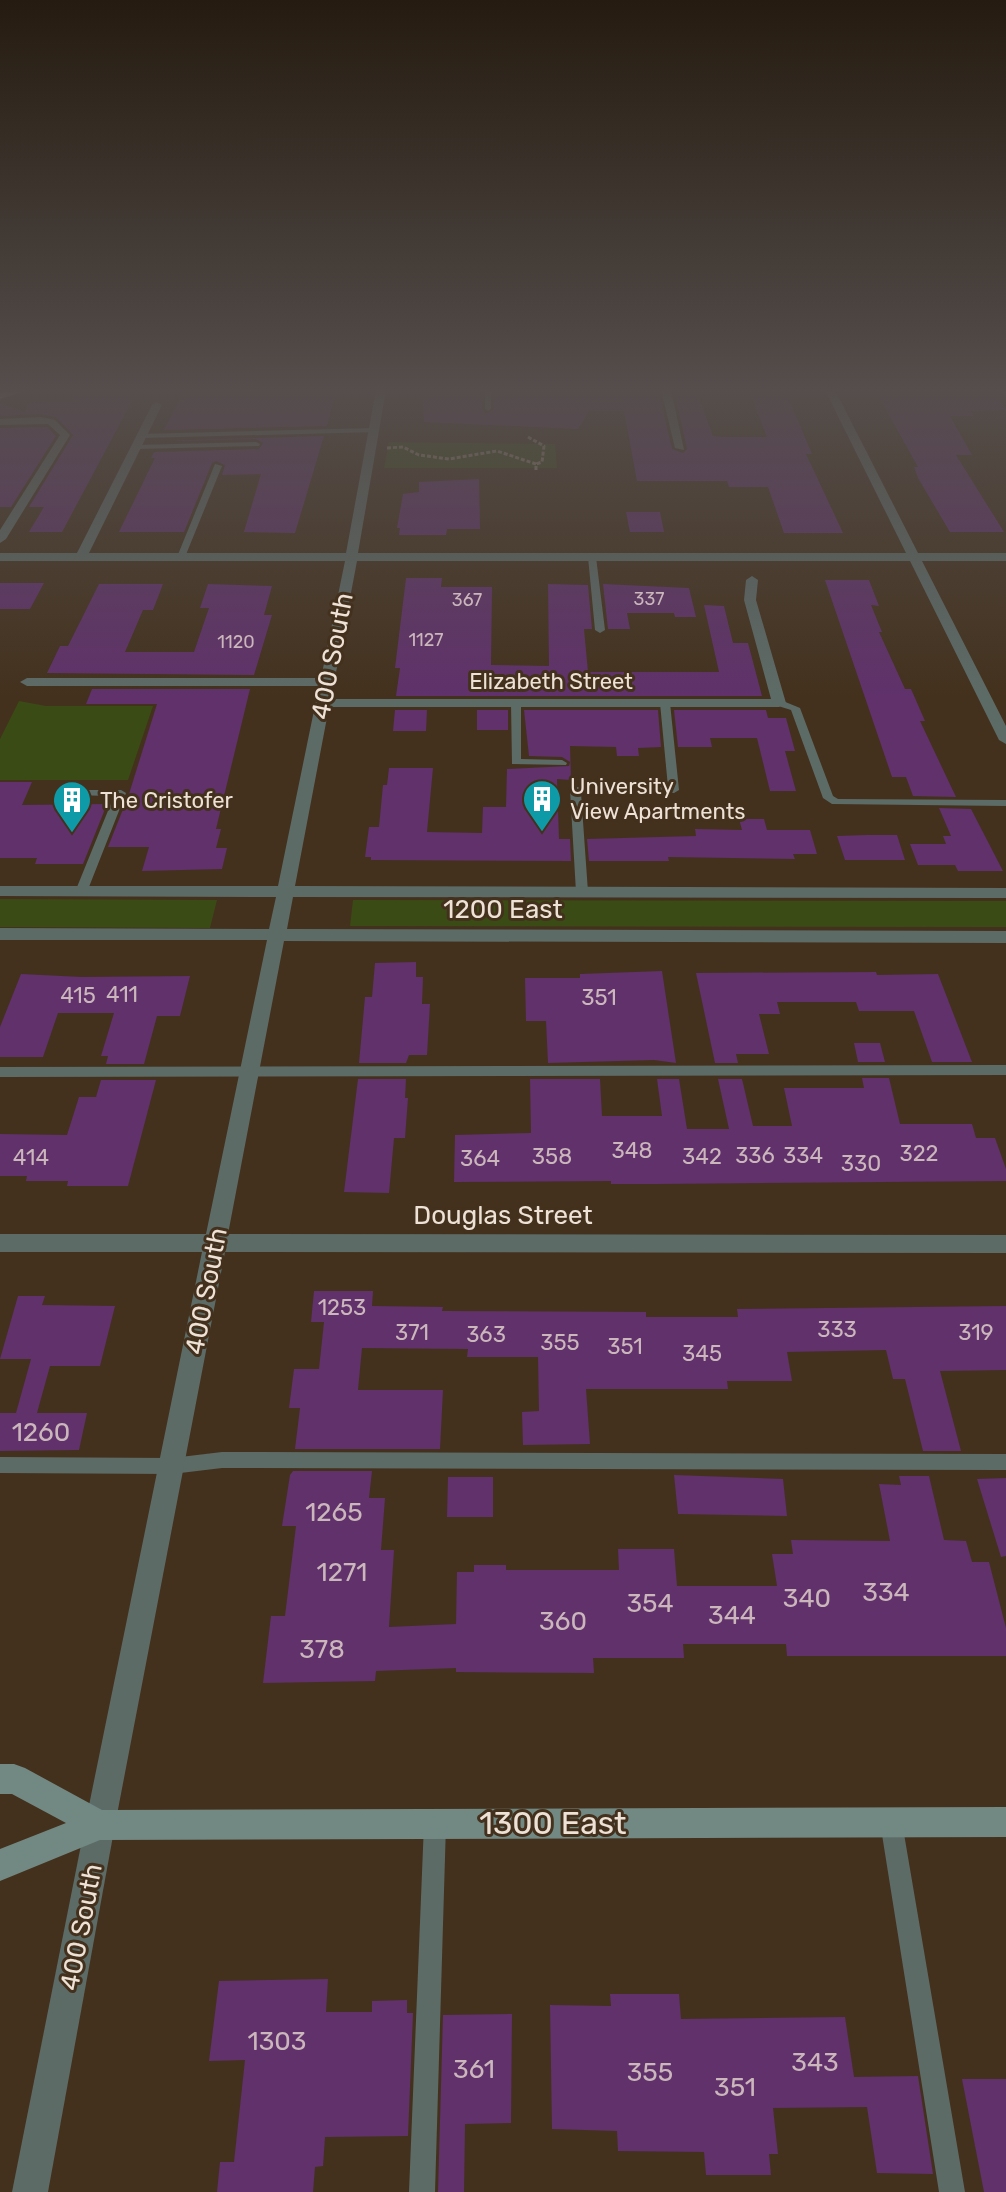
<svg xmlns="http://www.w3.org/2000/svg" width="1006" height="2192" viewBox="0 0 1006 2192" font-family="Rubik,sans-serif">
<style>
.green{fill:#3b4b15}
.building{fill:#60316b}
.lines{fill:none;stroke-linecap:round;stroke-linejoin:round}
.path{stroke:#9b8c7c;stroke-width:3;stroke-dasharray:4 2;stroke-linecap:butt}
.service{fill:#5d6b67;fill-rule:evenodd}
.minor{fill:#5d6b67;fill-rule:evenodd}
.tertiary{fill:#5d6b67;fill-rule:evenodd}
.secondary{fill:#728983;fill-rule:evenodd}
.primary{fill:#82a098;fill-rule:evenodd}
.labels{text-anchor:middle;stroke-width:6;stroke-linejoin:round;paint-order:stroke}
.far-number-label{font-size:18px;fill:#cab6bb}
.far-street-label{font-size:22px;fill:#eee2d6;stroke:#43311d}
.far-poi-label{font-size:22px;fill:#eee2d6;stroke:#43311d;text-anchor:start}
.number-label{font-size:22px;fill:#cab6bb}
.street-label{font-size:26px;fill:#eee2d6;stroke:#43311d}
.near-number-label{font-size:26px;fill:#cab6bb}
.near-street-label{font-size:32px;fill:#eee2d6;stroke:#43311d}
</style>
<rect width="100%" height="100%" fill="#43311d"/>
<!-- green -->
<path class="green" d="M389,442L555,444L557,468H384Z
M19,701L46,706H153L128,780H0V739Z
M0,899L217,900L210,928L0,927Z
M353,900L1006,901V927L350,926Z"/>
<!-- building -->
<path class="building" d="M99,390H138L62,532H29L44,507H29L73,435L56,417L41,414L0,416V403L24,412L29,403L73,401L72,393Z
M184,390H291L289,394H335L327,426L164,430Z
M435,390H482V409L486,414L494,409V390H658L672,449L683,453L687,449L674,390H696L713,436L723,437H767L749,390H785L812,454H806L843,533H784L768,487H729L727,481H637L624,411H589L578,429L424,422L423,398H434Z
M875,390H993L1006,410L971,411L974,416H950L972,455H956L1004,532H950L918,478L914,467H918Z
M47,427L56,436L11,507H0V428Z
M324,436L295,533L244,532L261,474L222,475L225,465L216,461L212,463L184,532H119L155,458H151L154,452L259,449L263,443L256,439L159,441Z
M479,479L480,529H447L446,535H399L400,528H397L403,494L419,492V482Z
M626,512H660L664,532H630Z
M406,578H442L441,587H492L491,665L549,666L548,584L588,585L592,629H584L588,672H719L704,605L724,606L733,643H748L762,696H396L400,668H395Z
M825,580H869L879,606L871,605L882,632H879L905,689H911L925,721H920L956,797L913,796L906,777H892Z
M0,583H44L30,609H0Z
M99,584H163L153,610H143L125,652H194L209,608H200L208,584L272,586L264,615H272L254,675L47,673L60,646H68Z
M603,584L689,588L696,617H675L674,613H627L630,629H608Z
M92,689H250L216,829H221L216,848H227L222,869L142,871L149,847H108L129,794L157,704H86Z
M395,710H427L426,731H393Z
M477,710H508V730H477Z
M524,710H658L661,747L638,748L639,756H617L616,747L570,746L571,780L557,779L559,839H570L571,861L371,860V857H365L369,827H379L383,785H387L389,768H433L427,832L482,833L483,807H506L507,769L569,766L570,762L562,757L529,756Z
M674,710H766L768,718H786L795,751H785L796,791H770L757,738H710L712,747H678Z
M0,782H32L22,805L107,804L83,864H35L37,858H0Z
M939,808L971,809L1003,871H958L955,865H918L910,844H946L943,836H951Z
M739,819H764L767,830H810L817,854H793L795,859L668,857L669,861H589L587,839L696,836L695,829L742,830Z
M867,835H897L905,860H845L837,836Z
M416,962V977H423L422,1004H430L427,1055H409L406,1063H359L365,997H372L375,963Z
M662,971L676,1063L654,1060L548,1063L546,1021H526L525,978H580V974Z
M876,972L877,975L938,974L972,1062H932L914,1011H859L856,1002H777L780,1014H759L769,1054H736L738,1063H715L696,973Z
M21,974L82,977L190,976L180,1016H157L144,1064H106L108,1056H101L114,1013H58L43,1057H0V1027Z
M854,1043H880L885,1062H858Z
M862,1078H889L900,1124H972L976,1138H995L1006,1169V1181L658,1184H611V1181L454,1182L455,1135L531,1133L530,1079H600L602,1116H662L657,1079H679L687,1129H729L718,1079H742L753,1126H792L784,1088H864Z
M358,1079H406L405,1098H408L405,1138H394L389,1193L344,1192Z
M101,1080H156L128,1186H67L68,1181H26L27,1176H0V1134L67,1135L79,1097H96Z
M314,1291H373L372,1306L443,1307L442,1311L646,1312V1317H738L737,1309L1006,1306V1370L940,1371L961,1451H923L905,1379H893L886,1350L787,1352L792,1381H727L728,1389H586L590,1444L523,1445L522,1412L539,1411L538,1357H467L468,1349L362,1348L358,1390H443L440,1449H295L300,1408H289L294,1369H319L324,1322H311Z
M18,1296H45L42,1305L115,1306L100,1366H50L37,1413H87L79,1450L0,1451V1413H16L31,1359H0Z
M293,1471H372L369,1498H385L381,1550H394L389,1627L456,1624L457,1572H474V1565H506V1570H619L618,1549H674L677,1586H777L772,1554H793L791,1540L890,1541L879,1484L901,1485L899,1476H929L944,1540L966,1541L972,1562H989L1006,1628V1656H787L786,1644H683L684,1658H593L594,1673L456,1672V1668L376,1671L375,1681L263,1683L271,1616H285L296,1526H282L290,1475Z
M674,1475L783,1479L787,1516L678,1514Z
M448,1477H493V1517H447Z
M1006,1478V1556L1001,1557L977,1479Z
M328,1979L326,2012H372V2001L407,2000V2013H413L408,2136L325,2137L323,2166L315,2167L313,2192H217L220,2162H234L245,2060L209,2061L219,1981Z
M610,1994H679L681,2019L845,2017L854,2077L918,2076L933,2174L877,2173L867,2107L773,2108L778,2154H769L771,2175H706L704,2152L618,2151L617,2131L552,2129L550,2005L611,2006Z
M512,2014L511,2123L465,2124L464,2192H438L443,2015Z
M962,2079H1006V2192H984Z"/>
<g class="lines">
<!-- path -->
<path class="path" d="M528,437L544,446L542,462L536,464
M387,448L403,447L419,455L449,459L497,451L536,464V472"/>
<!-- service -->
<path class="service" d="M485,390H491V409L488,411L485,409Z
M1000,390H1006V396Z
M374,428L377,432L141,438L137,436L141,434Z
M256,442L260,444L259,446L136,449L132,447L136,445Z
M215,464L222,466L185,557L178,559L177,557Z
M592,554L596,557L605,630L600,633L595,630L588,557Z
M516,700L521,703V759L562,760L567,763L566,765L512,764L511,703Z
M665,700L670,703L679,790L674,793L636,792L635,790L640,787H668L660,703Z
M775,701H783L800,708L833,796L838,799L1006,800V806L832,804L823,798L791,710L775,705Z
M575,787H602L607,790L602,793H581L588,892L582,896L576,892L570,790Z
M71,790H121L126,793L87,892L81,896L75,892L114,796L67,795V791Z
M1006,1065V1075L0,1077V1067Z
M222,1452L1006,1454V1470L222,1468L172,1474L0,1473V1457L172,1458Z
M891,1811L899,1814L902,1822L965,2192H939L880,1822L883,1814Z
M435,1813L443,1816L446,1824L435,2192H409L424,1824L427,1816Z"/>
<!-- minor -->
<path class="minor" d="M376,390H386L358,553H906L825,390H835L918,553H1006V561H922L1006,726V744L999,740L910,561H357L331,699H771L744,600L746,580L752,576L758,580L756,600L786,703L779,707H329L295,886L1006,888V898L293,897L287,929L1006,931V943L284,941L228,1234L1006,1235V1253L225,1252L115,1825L111,1836L100,1840L89,1836L85,1825L202,1252H0V1234H206L267,940H0V928L269,929L276,897L0,896V886H278L319,686H27L20,682L27,678H321L345,561H0V553H77L152,405L157,402L162,405L89,553H346Z
M661,390H671L684,450L675,448Z
M41,417L55,420L70,435L6,539L0,543V530L60,435L48,424L0,425V419Z"/>
<!-- tertiary -->
<path class="tertiary" d="M100,1810L111,1814L115,1825L48,2192H12L85,1825L89,1814Z"/>
<!-- secondary -->
<path class="secondary" d="M0,1764H14L25,1768L102,1810L1006,1807V1837L100,1840L0,1881V1849L66,1823L12,1794H0Z"/>
<!-- primary -->
<path class="primary" d="M11,390H28L0,399V393Z"/>
</g>
<!-- sky -->
<linearGradient id="sky" x2="0" y2="1"><stop stop-color="#251b10"/><stop offset="0.56" stop-color="#554e4c"/><stop offset="1" stop-color="#554e4c" stop-opacity="0"/></linearGradient>
<rect width="1006" height="697" fill="url(#sky)"/>
<!-- icons -->
<defs>
<symbol id="building-pin" viewBox="-11 -11 22 30"><path d="M0 17L-7.5 6A9.5 9.5 0 1 1 7.5 6Z" fill="#0f9aa8" stroke="#43311d"/><path d="M-4-6H4V6H1V3H-1V6H-4ZM-2.5-4.3h1.7v1.8h-1.7ZM.8-4.3h1.7v1.8H.8ZM-2.5-1h1.7V.8h-1.7ZM.8-1h1.7V.8H.8Z" fill="#fff"/></symbol>
</defs>
<g fill-rule="evenodd">
<use href="#building-pin" x="520" y="777" width="44" height="60"/>
<use href="#building-pin" x="50" y="778" width="44" height="60"/>
</g>
<g class="labels">
<!-- far-number labels -->
<g class="far-number-label">
<text x="649" y="605">337</text>
<text x="467" y="606">367</text>
<text x="426" y="646">1127</text>
<text x="236" y="648">1120</text>
</g>
<!-- far-street labels -->
<g class="far-street-label">
<text x="551" y="689">Elizabeth Street</text>
</g>
<!-- far-poi labels -->
<g class="far-poi-label">
<text x="570" y="794">University<tspan x="570" dy="25">View Apartments</tspan></text>
<text x="100" y="808">The Cristofer</text>
</g>
<!-- number labels -->
<g class="number-label">
<text x="122" y="1002">411</text>
<text x="78" y="1003">415</text>
<text x="599" y="1005">351</text>
<text x="632" y="1158">348</text>
<text x="919" y="1161">322</text>
<text x="755" y="1163">336</text>
<text x="803" y="1163">334</text>
<text x="552" y="1164">358</text>
<text x="702" y="1164">342</text>
<text x="31" y="1165">414</text>
<text x="480" y="1166">364</text>
<text x="861" y="1171">330</text>
<text x="342" y="1315">1253</text>
<text x="837" y="1337">333</text>
<text x="412" y="1340">371</text>
<text x="976" y="1340">319</text>
<text x="486" y="1342">363</text>
<text x="560" y="1350">355</text>
<text x="625" y="1354">351</text>
<text x="702" y="1361">345</text>
</g>
<!-- street labels -->
<g class="street-label">
<text transform="translate(332 656) rotate(-79)" y="9">400 South</text>
<text x="503" y="918">1200 East</text>
<text x="503" y="1224">Douglas Street</text>
<text transform="translate(206 1291) rotate(-79)" y="9">400 South</text>
<text transform="translate(81 1927) rotate(-79)" y="9">400 South</text>
</g>
<!-- near-number labels -->
<g class="near-number-label">
<text x="41" y="1441">1260</text>
<text x="334" y="1521">1265</text>
<text x="342" y="1581">1271</text>
<text x="886" y="1601">334</text>
<text x="807" y="1607">340</text>
<text x="650" y="1612">354</text>
<text x="732" y="1624">344</text>
<text x="563" y="1630">360</text>
<text x="322" y="1658">378</text>
<text x="277" y="2050">1303</text>
<text x="815" y="2071">343</text>
<text x="474" y="2078">361</text>
<text x="650" y="2081">355</text>
<text x="735" y="2096">351</text>
</g>
<!-- near-street labels -->
<g class="near-street-label">
<text x="553" y="1834">1300 East</text>
</g>
</g>
</svg>
